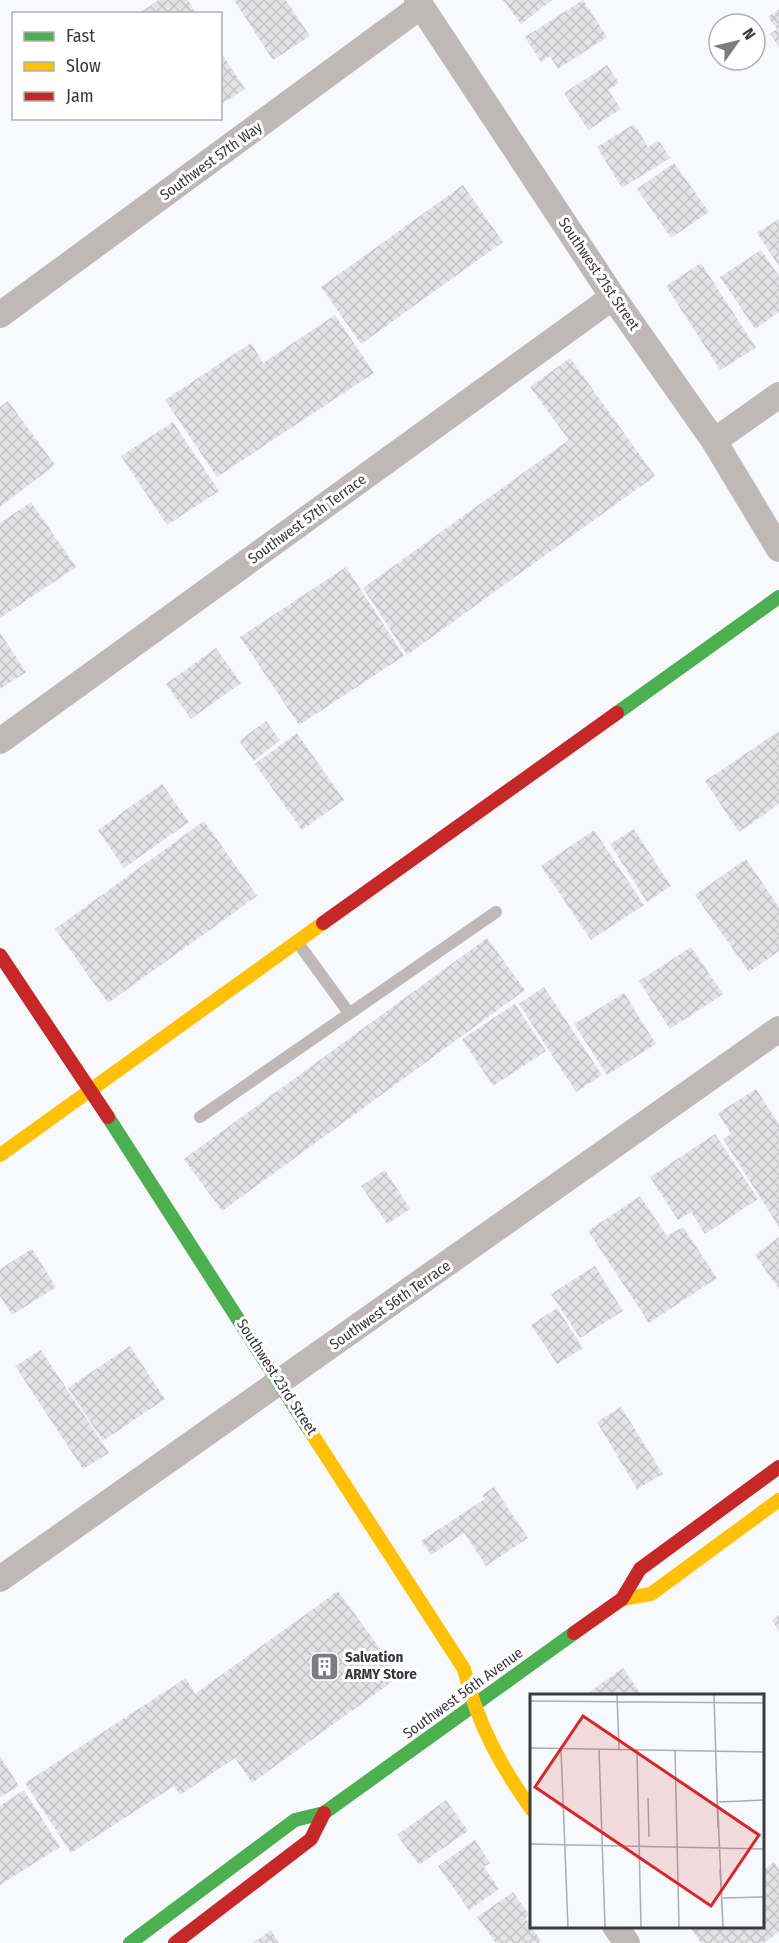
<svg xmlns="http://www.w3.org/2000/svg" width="779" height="1943" viewBox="0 0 779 1943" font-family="'Fira Sans Condensed',sans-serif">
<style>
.building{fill:url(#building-cross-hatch)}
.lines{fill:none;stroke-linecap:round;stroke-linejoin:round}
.lane{stroke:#beb9b7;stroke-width:12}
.street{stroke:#beb9b7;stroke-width:26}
.fast{stroke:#4caf50;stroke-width:14}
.slow{stroke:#ffc107;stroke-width:14}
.jam{stroke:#c62828;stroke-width:14}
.labels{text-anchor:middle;stroke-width:6;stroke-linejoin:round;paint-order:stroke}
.street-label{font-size:15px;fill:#393a3d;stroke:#fff}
.poi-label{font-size:15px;font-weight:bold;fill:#393a3d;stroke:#fff;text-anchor:start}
.inset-road{fill:none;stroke:#abadb0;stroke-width:1.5}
.view{fill:#d62828;fill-opacity:0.15;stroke:#d62828;stroke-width:3}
.inset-edge{fill:none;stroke:#393a3d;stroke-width:3}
</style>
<defs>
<pattern id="building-cross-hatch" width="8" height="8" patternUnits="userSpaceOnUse" patternTransform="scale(1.5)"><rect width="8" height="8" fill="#e3e2e4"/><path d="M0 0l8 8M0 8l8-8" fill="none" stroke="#c4c3c4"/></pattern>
</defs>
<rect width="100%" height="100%" fill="#f7f9fd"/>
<!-- building -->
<path class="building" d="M159,0H188L196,14H143L142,11Z
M234,0H286L310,36L273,60Z
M503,0H552L521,24Z
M583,0L607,37L558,69L550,56L541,62L525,37Z
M779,9V47L770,34L777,29L768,17Z
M220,51L245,89L220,105Z
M607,65L619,83L608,90L621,109L588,130L564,93Z
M634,124L648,147L659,141L670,158L622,188L597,147Z
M674,163L709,212L671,238L637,189Z
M463,185L503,242L361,344L321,287Z
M779,219V266L757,233Z
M761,250L779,276V312L755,329L720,277Z
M701,263L756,348L720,370L666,286Z
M335,315L374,373L217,477L165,400L251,343L263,363Z
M570,358L655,476L407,655L363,588L569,440L530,387Z
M8,401L55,465L0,507V407Z
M173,422L219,491L167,525L121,456Z
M31,502L76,567L0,618V523Z
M346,567L404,656L299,725L240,637Z
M0,633L26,672L0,689Z
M216,648L241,683L191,719L166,684Z
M266,721L280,740L254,761L239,741Z
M779,731V804L739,832L705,781Z
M297,733L344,800L302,830L255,764Z
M162,784L189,822L124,868L98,830Z
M204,821L257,896L108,1003L55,929Z
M634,829L671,886L647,902L610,844Z
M594,830L644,905L591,940L541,866Z
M746,859L779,907V951L749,972L695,895Z
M487,938L525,990L222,1211L184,1159Z
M691,947L723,994L670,1029L639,981Z
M544,987L602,1075L576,1092L519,1004Z
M624,993L656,1044L607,1075L574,1024Z
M515,1004L546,1051L493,1086L462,1039Z
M756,1089L779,1124V1227L723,1139L731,1134L718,1113Z
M715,1134L758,1199L705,1234L691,1212L678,1220L650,1177Z
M385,1170L410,1209L387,1224L361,1186Z
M640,1196L667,1236L683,1227L717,1278L649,1323L588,1231Z
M779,1237V1289L755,1255Z
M32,1249L56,1287L12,1315L0,1296V1269Z
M595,1266L623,1311L580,1338L551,1294Z
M557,1308L583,1348L557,1364L531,1325Z
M130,1346L165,1399L103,1441L68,1388Z
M41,1350L109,1453L83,1469L15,1366Z
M621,1407L663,1474L637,1489L597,1422Z
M494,1487L528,1538L486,1566L464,1533L431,1555L421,1541L485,1499L482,1495Z
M338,1591L400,1676L252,1783L235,1758L180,1795L174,1786L71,1853L25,1783L186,1678L195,1694Z
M779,1615V1631L772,1620Z
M623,1668L642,1696H584Z
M0,1756L19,1786L0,1797Z
M24,1790L60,1847L0,1885V1806Z
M446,1800L468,1831L419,1865L397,1835Z
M475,1840L490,1863L484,1867L499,1889L469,1910L438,1866Z
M774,1862L779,1869V1932L764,1943H701L689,1926H762V1871Z
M513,1892L529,1915L525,1918L541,1941L538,1943H496L477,1917Z
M271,1930L279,1943H253Z"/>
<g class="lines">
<!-- lane -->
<path class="lane" d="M298,943L349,1013
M200,1117L496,912"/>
<!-- street -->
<path class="street" d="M417,0L613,297L714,441L779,549
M0,315L421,6
M714,441L779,395
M0,741L613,297
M0,1579L779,1029
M615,1926L627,1943"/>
<!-- fast -->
<path class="fast" d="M617,713L779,597
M108,1117L310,1431
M130,1943L295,1820L324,1813L574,1633"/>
<!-- slow -->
<path class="slow" d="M0,1155L323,923
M310,1431L464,1669C477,1723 500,1765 532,1810
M622,1599L651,1594L779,1500"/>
<!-- jam -->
<path class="jam" d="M323,923L617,713
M0,955L108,1117
M574,1633L622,1599L640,1569L779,1467
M175,1943L311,1839L324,1813"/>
</g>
<!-- icons -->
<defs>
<symbol id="building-square" viewBox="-11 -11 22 22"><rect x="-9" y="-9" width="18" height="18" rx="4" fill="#7c7d80" stroke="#fff"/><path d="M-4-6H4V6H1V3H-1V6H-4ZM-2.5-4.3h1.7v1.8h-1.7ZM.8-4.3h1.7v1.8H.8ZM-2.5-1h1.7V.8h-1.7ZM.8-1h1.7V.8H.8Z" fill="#fff"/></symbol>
</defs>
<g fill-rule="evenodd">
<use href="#building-square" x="308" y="1650" width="33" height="33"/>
</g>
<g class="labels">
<!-- street labels -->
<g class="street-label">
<text transform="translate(211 161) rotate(-36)" y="5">Southwest 57th Way</text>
<text transform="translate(599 274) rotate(56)" y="5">Southwest 21st Street</text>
<text transform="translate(307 519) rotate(-36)" y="5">Southwest 57th Terrace</text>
<text transform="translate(390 1305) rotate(-35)" y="5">Southwest 56th Terrace</text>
<text transform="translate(277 1377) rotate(57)" y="5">Southwest 23rd Street</text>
<text transform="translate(463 1693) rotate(-36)" y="5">Southwest 56th Avenue</text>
</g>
<!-- poi labels -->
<g class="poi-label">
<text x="345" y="1662">Salvation<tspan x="345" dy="17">ARMY Store</tspan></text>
</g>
</g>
<!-- overview -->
<g transform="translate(530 1694)">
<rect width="234" height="234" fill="#f7f9fd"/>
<path class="inset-road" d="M87,1L89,55M184,1L188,134M0,7L234,9M0,54L234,58M31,55L38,233M69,55L75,233M107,56L111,233M145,56L149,233M186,73L193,233M118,104L119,143M189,108L234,106M0,150L234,155M190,175L193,233M193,204L234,203"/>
<path class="view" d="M53,22L229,141L181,212L5,93Z"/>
<rect width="234" height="234" class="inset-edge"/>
</g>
<!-- legend -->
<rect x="12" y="12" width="210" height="108" fill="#ffffff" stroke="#b0b0b1" stroke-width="1.5"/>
<rect x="24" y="32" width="30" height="9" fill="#4caf50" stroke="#b0b0b1" stroke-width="1.5"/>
<text x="66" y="42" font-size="18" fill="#393a3d">Fast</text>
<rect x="24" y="62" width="30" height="9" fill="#ffc107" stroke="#b0b0b1" stroke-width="1.5"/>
<text x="66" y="72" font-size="18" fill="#393a3d">Slow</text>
<rect x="24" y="92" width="30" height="9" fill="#c62828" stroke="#b0b0b1" stroke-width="1.5"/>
<text x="66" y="102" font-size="18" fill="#393a3d">Jam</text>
<!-- north arrow -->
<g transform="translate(737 42) rotate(56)"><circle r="28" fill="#ffffff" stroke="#b0b0b1" stroke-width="1.5"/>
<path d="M0-4.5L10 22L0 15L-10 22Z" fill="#7c7d80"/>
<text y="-9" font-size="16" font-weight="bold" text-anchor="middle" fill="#393a3d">N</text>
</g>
</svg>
